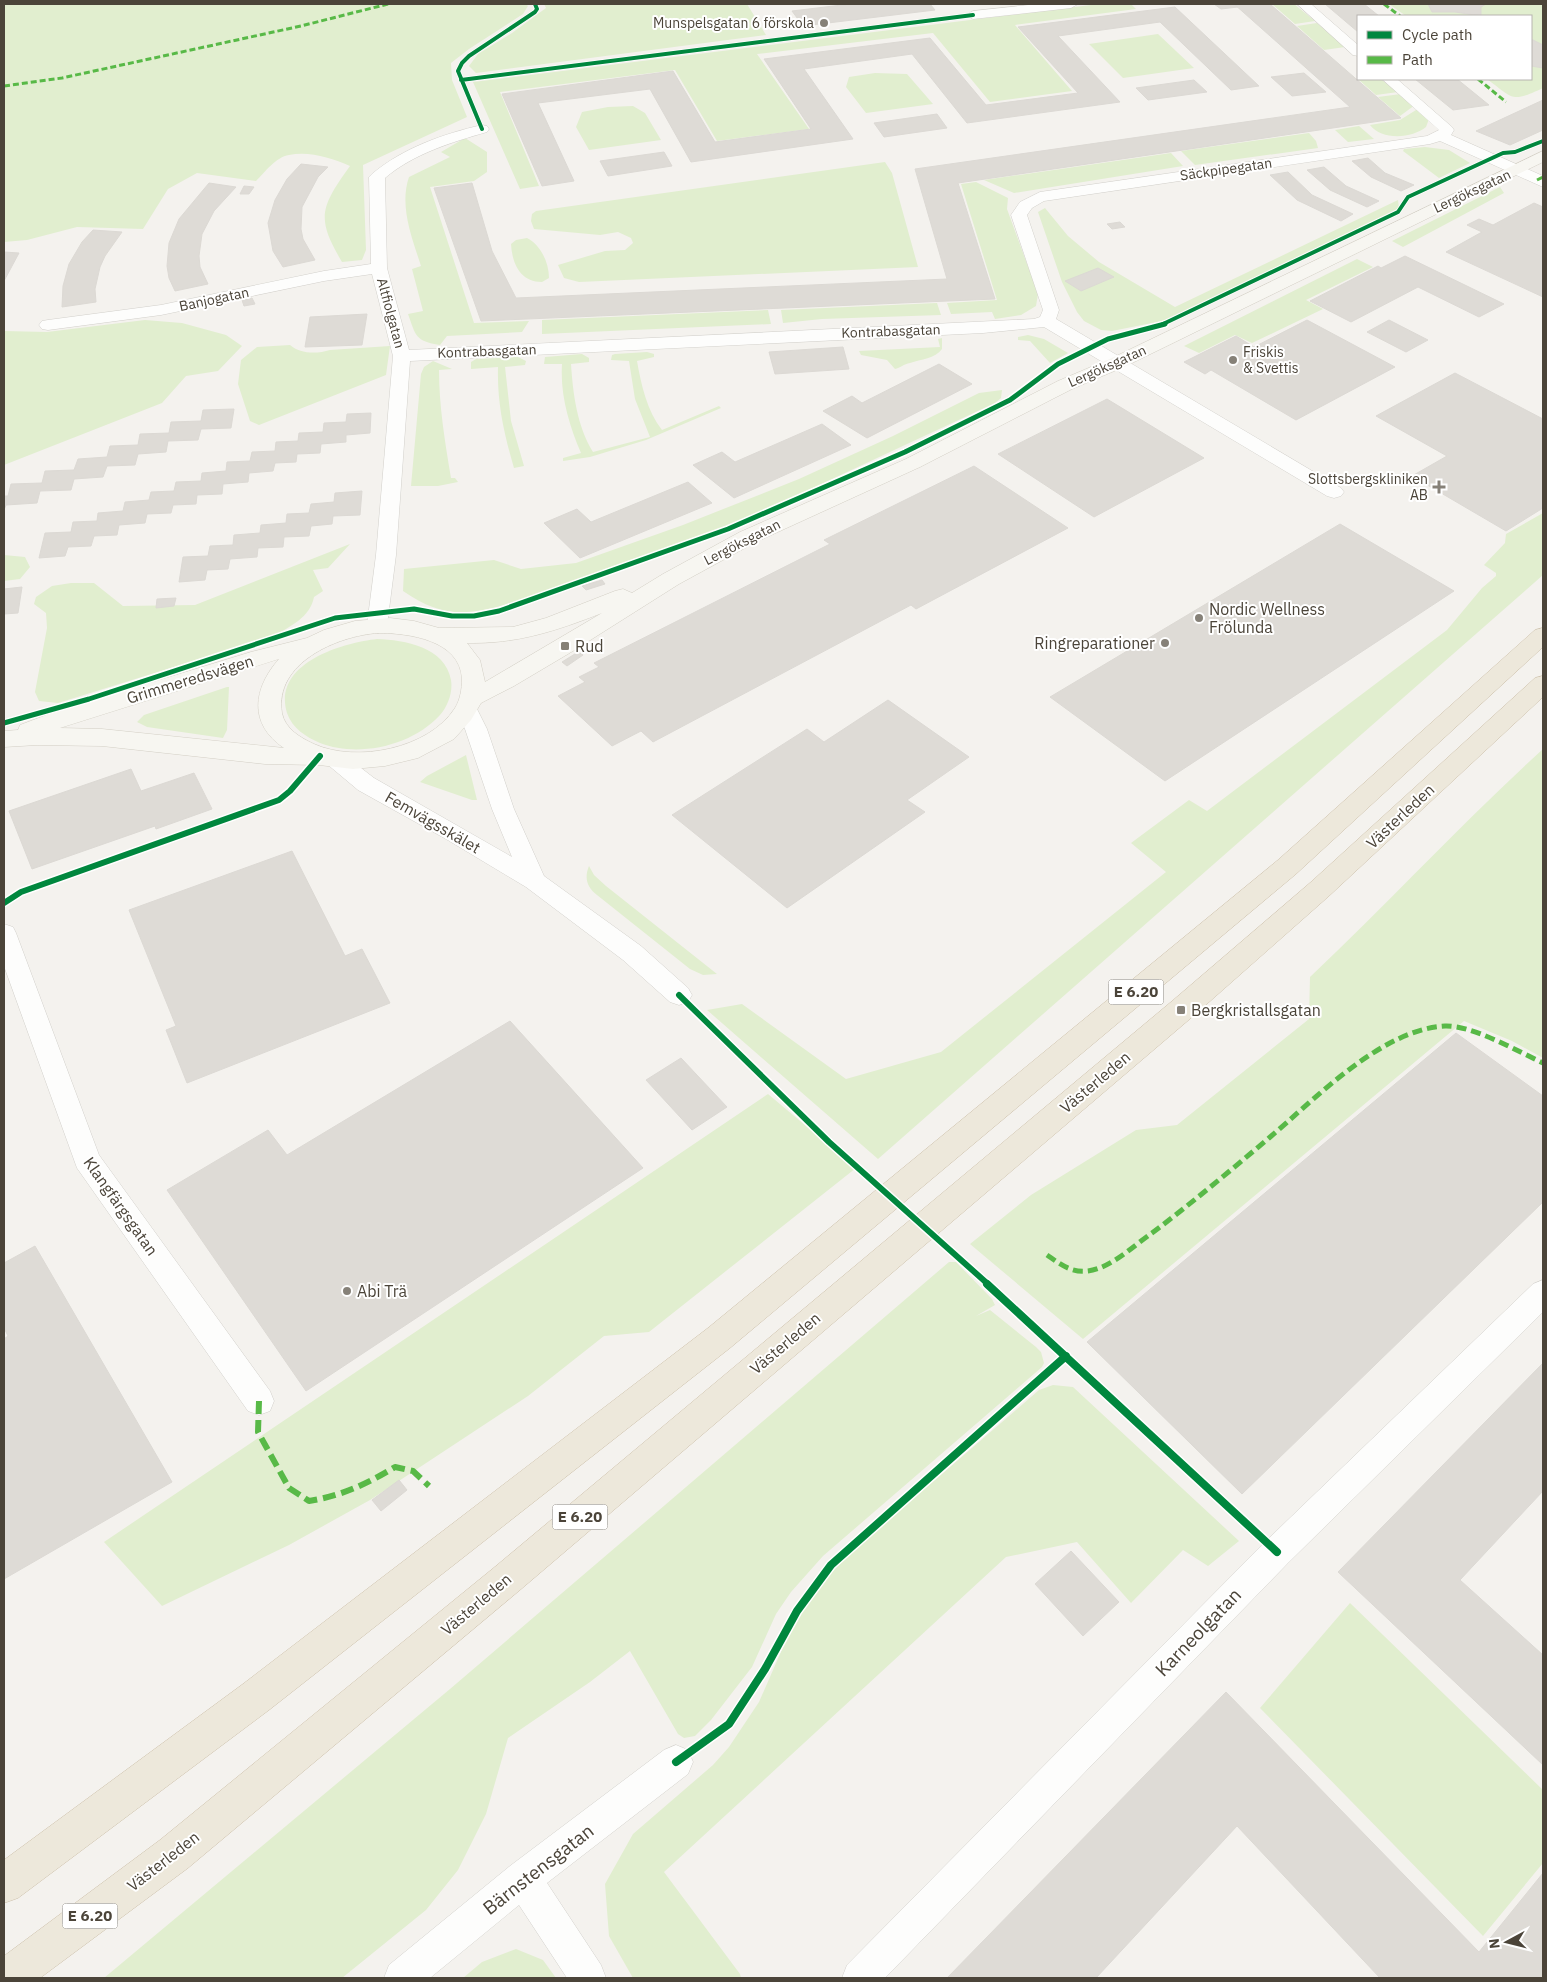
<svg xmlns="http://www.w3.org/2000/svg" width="1547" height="1982" viewBox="0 0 1547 1982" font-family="'IBM Plex Sans',sans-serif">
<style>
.green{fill:#e1eecf}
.building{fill:#dedbd6;stroke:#dcd9d4}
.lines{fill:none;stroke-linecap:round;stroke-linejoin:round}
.street-casing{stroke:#d2d0cb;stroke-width:1}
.secondary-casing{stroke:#d3cfc5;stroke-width:1}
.highway-casing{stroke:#ccbfa9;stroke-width:1}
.street{fill:#fdfdfc;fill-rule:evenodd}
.secondary{fill:#f7f6f1;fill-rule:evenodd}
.highway{fill:#ede8db;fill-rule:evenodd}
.quiet-far2{stroke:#58b947;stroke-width:3;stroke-dasharray:6 3;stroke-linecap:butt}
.quiet-far1{stroke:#58b947;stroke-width:5;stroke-dasharray:10 5;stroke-linecap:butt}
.quiet{stroke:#58b947;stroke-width:6;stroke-dasharray:13 6;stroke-linecap:butt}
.cycleway-far3-casing{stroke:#fff;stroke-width:5.5}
.cycleway-far2-casing{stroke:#fff;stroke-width:8}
.cycleway-far1-casing{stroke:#fff;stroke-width:9}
.cycleway-casing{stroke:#fff;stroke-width:11}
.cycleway-far3{stroke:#00873e;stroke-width:4}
.cycleway-far2{stroke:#00873e;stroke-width:5}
.cycleway-far1{stroke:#00873e;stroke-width:6}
.cycleway{stroke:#00873e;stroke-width:8}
.poi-dot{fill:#868178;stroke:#fff;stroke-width:2}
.labels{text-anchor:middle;stroke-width:4;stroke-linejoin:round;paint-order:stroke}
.far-poi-label{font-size:14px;fill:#4b4439;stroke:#fff;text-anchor:end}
.far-street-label{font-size:14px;fill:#4b4439;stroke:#fff}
.shield{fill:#fff;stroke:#817c74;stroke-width:1}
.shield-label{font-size:15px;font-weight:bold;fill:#4b4439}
.poi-label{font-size:16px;fill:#4b4439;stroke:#fff;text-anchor:start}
.street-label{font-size:16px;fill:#4b4439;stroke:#fff}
.near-street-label{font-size:19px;fill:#4b4439;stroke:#fff}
</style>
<rect width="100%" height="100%" fill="#f4f2ee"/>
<!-- green -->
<path class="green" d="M4,4H526L528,6L523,14L469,49L451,63L452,80L467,117L363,165L366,250L362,260L342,262C316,218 320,208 350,166C331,158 310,151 289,155C276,157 265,172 256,181L197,173L168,189L143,229L77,227L27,240L4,242Z
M544,4H747L766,35L476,73L469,66L478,54L512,33L546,8Z
M1099,4H1131L1136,9L1015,25L1072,91L990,102L933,33L757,54L809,129L717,141L675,70L500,92L539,186L520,189L473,82Z
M1272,4H1294L1315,21L1295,24Z
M1389,4H1543V88C1511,103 1514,99 1487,79H1531V16H1406Z
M1317,23L1345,47L1324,50L1297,26Z
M1158,34L1194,68L1123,78L1089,44Z
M875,73L907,74L933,104L866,113L846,87L849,77Z
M1359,80H1382L1398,92L1376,95Z
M1401,94L1415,105L1400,116L1378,97Z
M633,106L645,113L661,140L589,150L576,127L582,112L608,107Z
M1420,109L1429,119L1426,127C1413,138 1382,141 1370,125L1400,120L1416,110Z
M1359,126L1374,139L1348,142L1335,130Z
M1309,133L1316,141L1318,148L1195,165L1181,151Z
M465,138L487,152V172L474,181L430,187L474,323L529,321L522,332L447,336L440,345C415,341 416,336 408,314L423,311L412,269L421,266C412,238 399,206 409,177L450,157L441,152Z
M1425,147L1449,150L1470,163L1439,178L1403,151L1404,149Z
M1171,153L1183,166L1014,193L984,180Z
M885,162L892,173L918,267L579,282L564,278L558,265L605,251L625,250L633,243L631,238L618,232L600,235L534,229L531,221L532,214L536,211Z
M976,182L1008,198L1007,209L1038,294L1036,306L1021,315L995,319L992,312L951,314L947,303L997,300L961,184Z
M1500,187L1504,193L1403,247L1392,241Z
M1398,200L1399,208L1162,321L1112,331L1101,330L1084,321L1077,312L1062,282L1038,212L1045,208L1068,236L1099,262L1175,307Z
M527,238C541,245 549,263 549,278L542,282C520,282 512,263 511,244L516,240Z
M1357,259L1373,267L1306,300L1323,309L1252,343L1235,335L1199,353L1184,346Z
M937,303L941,315L822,319L783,323L781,310Z
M768,310L771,324L542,334V320Z
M145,320L182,323L226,335L242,346L218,371L186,376L162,403L4,465V331L47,332Z
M1028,335L1044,339L1068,353L1050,363L1030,341L1018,340V337Z
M942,338V349C935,359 921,359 910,363C904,364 900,368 895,369L887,360L861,355L859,351L940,347L938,339Z
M290,345C300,354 317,354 330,350L390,346L386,375L259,425L250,421L238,384L241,360L257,347Z
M647,352L654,354V357L637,361C641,384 647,411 662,430L719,406L721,408L646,440L590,457L563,461V458L581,453C569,425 560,395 562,364H544L545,357L582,354L589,358V362L571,364C573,394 577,426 593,452L650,437L635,399L629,361L611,360L612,355L615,354Z
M518,357L526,361L525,365L505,367L511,421L524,466L514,468C504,434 497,403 498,367L471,369V362L476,359Z
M433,361L452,369L439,370C439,406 445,442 451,478H455L458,482L438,486H411L421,374L424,367Z
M1002,390L1001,398L995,403L725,529L511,603C467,616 442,618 403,591L404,569L494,560L521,569L576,563L683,525L799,479L893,436L979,393Z
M1543,513V575L878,1159L707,1010L742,1004L846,1079L941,1052L1166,872L1131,843L1189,800L1207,811L1447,630L1482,588L1496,576V573L1484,565L1505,543L1506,534Z
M350,544L328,568L313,570L323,591L314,597C310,618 290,626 274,636L58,703L39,701L35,692L47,628L46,613L34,604L36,597L52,586L71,583H94L123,606L195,605Z
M4,555L25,557L30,567L20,579L4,581Z
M377,639C405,640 445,647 451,680C453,692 448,706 440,715C412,746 358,758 320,743C306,737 292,728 287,713C272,664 341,643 377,639Z
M227,687H229L227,730L223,738L147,727L137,722L144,715Z
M1543,749V1058L1512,1041L1464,1021L1083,1339L970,1244L1031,1195L1136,1130L1177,1125L1309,1019L1310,977C1389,902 1463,822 1543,749Z
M466,755L477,800H472L420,782L427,776Z
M589,866L594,875L606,886L717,974L703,975L690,969L597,895C587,887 584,878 589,866Z
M768,1094L856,1168L649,1332L604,1336L528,1396L370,1500L289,1545L162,1606L104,1542Z
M949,1262H956L992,1299L995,1305L976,1316L990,1310L1036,1347L1041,1352L1044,1363L1042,1367L823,1556L791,1592L776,1614L752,1667L711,1720L695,1736L684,1738L678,1734L630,1651L590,1682L508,1738L486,1814L458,1870L426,1910L342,1978H104L450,1689Z
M1053,1385L1073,1387L1239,1541L1208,1566L1183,1550L1131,1603L1077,1542L1006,1557L664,1872L740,1974L741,1978H633L609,1936L605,1884L633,1834L713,1765L729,1747L759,1702L794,1622L805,1603L825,1579L855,1549L1039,1390Z
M1350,1603L1543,1790V1863L1483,1936L1260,1708Z
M516,1949L543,1960L556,1978H463L482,1962Z"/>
<!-- building -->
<path class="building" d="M850,4H930L935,10L803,26L792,11Z
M1214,4H1234L1238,7L1221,9Z
M1234,4H1270L1401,118L958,183L995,299L481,321L434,188L472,183L492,251L516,298L947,279L915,169L1350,107Z
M1325,4H1364L1379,16H1358V32Z
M1428,4H1486L1481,7V16L1455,12H1432Z
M1175,7L1259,86L1231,90L1160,22L1058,36L1120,102L967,123L912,54L804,69L853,139L691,162L650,89L538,103L574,181L542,186L502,94L673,71L715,142L811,129L764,59L930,38L986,105L1078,93L1018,27Z
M1531,39L1543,45V68L1531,66Z
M1304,73L1326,92L1292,96L1271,77Z
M1415,79H1457L1489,105L1453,110Z
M1194,80L1207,92L1148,100L1136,88Z
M1543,100V130L1510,145L1476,131Z
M937,114L947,128L884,137L874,123Z
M664,152L672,166L608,176L600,161Z
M1368,158L1385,173L1414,185L1401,191L1371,177L1352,161Z
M301,164L328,167L318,177L302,207L301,229L303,239L315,260L283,267L273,251L268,223L275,200L287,179Z
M1324,167L1346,186L1379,201L1367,207L1330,190L1307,170Z
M1288,172L1312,195L1353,214L1341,221L1297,200L1270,175Z
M209,183L236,187L214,211L202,234L199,256L200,267L208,284L175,291L169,278L167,266L169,243L179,219Z
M244,186L254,187L249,194H240Z
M1534,203L1543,207V297L1446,252L1482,232L1467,225L1479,219L1493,225Z
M1120,222L1125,227L1112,229L1107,224Z
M93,230L122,232L105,256L100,267L95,289L96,302L62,307L63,286L69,264L82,242Z
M4,252L19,253L4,281Z
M1405,256L1504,304L1479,317L1418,287L1351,322L1310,301L1378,266L1381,268Z
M1098,268L1114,277L1081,291L1065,281Z
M252,298L255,304L244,306L242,300Z
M367,314L362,345L305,347L310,317Z
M1307,320L1395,367L1296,420L1211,370L1205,374L1184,362L1236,336L1254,347Z
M1389,320L1428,340L1406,352L1367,332Z
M843,347L849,369L775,374L769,352Z
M939,364L972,384L867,438L823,411L852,396L862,403Z
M1455,373L1543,419V508L1506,531L1412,476L1447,456L1376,416Z
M1107,399L1204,458L1094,517L998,454Z
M234,409L231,428L201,429L198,440L168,441L166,452L138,454L135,465L107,466L103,477L74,479L71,490L40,491L37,503L6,505L4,510V496H8L11,484L42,483L45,471L74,470L78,459L107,457L110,446L138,445L140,434L169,433L171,422L201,421L203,410Z
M371,413L370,433L346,435V442L321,444L320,453L297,454L296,462L275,463L273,471L249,473L248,482L223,484L222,494L197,495L196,504L173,505L171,513L147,514L145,523L119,525L117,535L94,536L91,546L68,547L65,556L39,558L45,533L71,532L73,522L97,521L98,513L123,511L125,502L149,500L151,492L174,491L176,482L201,481L202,473L226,471L227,462L250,461L252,452L275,451L276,442L298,441L299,433L323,432L324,423L346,422L347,414Z
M822,424L851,445L734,498L693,465L722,452L735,462Z
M974,466L1068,528L916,609L911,605L653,742L641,731L612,746L558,696L585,682L579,677L599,667L594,663L830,544L824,540Z
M688,482L712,503L580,558L544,523L577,509L591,522Z
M362,491L360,515L333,516L332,524L311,526L309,536L284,537L283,547L258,548L257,557L230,559L228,569L207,570L205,580L179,582L183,557L208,556L210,546L233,545L234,535L260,533L261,525L286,523L287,514L309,513L311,504L334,502L335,493Z
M1340,524L1454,591L1165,781L1050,697Z
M602,580L605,584L586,590L582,586Z
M22,587L18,613L4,614V589Z
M176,598L174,606L156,608L157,599Z
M578,652L583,655L567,666L562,662Z
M888,700L969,757L907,800L925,812L787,908L672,815L807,729L824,742Z
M131,769L141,791L194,773L212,809L156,829L155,826L32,869L9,811Z
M292,851L345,956L362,949L390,1003L187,1083L166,1030L176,1026L129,910Z
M510,1021L643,1168L306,1391L167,1190L268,1130L287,1155Z
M1456,1033L1543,1096V1202L1242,1494L1087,1342Z
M681,1058L727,1107L692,1130L646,1080Z
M35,1246L172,1482L4,1579V1339L8,1336L4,1328V1263Z
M1543,1363V1491L1460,1580L1543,1655V1765L1338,1572Z
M399,1480L407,1490L381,1511L372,1500Z
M1071,1551L1119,1602L1083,1636L1035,1584Z
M1226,1692L1479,1952L1543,1873V1978H1380L1237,1826L1096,1978H947Z"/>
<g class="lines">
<defs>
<path id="street" d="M1038,4H1078L1071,8L973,19L966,15L973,11Z
M1297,4H1311L1358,45V56L1353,55Z
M1382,79H1397L1452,127L1454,130L1451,135L1543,176V187L1440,141L1430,144L1044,201L1032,208L1027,215L1059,310L1056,319L1341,488L1344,492L1341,496L1334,498L1327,496L1044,327L983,333L410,361L396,555L387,625L384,630L377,632L370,630L367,625L376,555L393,356L372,274L324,281L161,315L48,330L42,329L39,325L42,321L48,320L161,305L324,271L371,264L369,177L372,174C403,148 443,134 482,125L487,126L489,129L487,132C452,142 413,154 385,178L387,268L409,350L1034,319L1040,317L1043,310L1011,215L1020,202L1040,192L1427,136L1439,130Z
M467,703L475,705L487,729L514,809L544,876L641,946L688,988L692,995L688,1002L679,1005L670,1002L623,960L526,887L446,839L358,790L327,764L324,759L327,754L335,751L343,754L374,778L512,857L492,809L465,729L456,710L459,705Z
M4,924L13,927L16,933L99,1155L270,1391L274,1401L270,1411L259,1415L248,1411L77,1168L4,966Z
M1543,1280V1312L1288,1563L885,1978H842L847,1965L1266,1541L1533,1284Z
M676,1745L688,1750L693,1762L688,1774L547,1883L601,1965L606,1978H567L519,1905L430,1978H384L389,1965L510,1866L664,1750Z"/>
<path id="secondary" d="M1543,151V162L1126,366L1072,389L920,467L756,542L679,584L573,651L514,686L481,703L471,720L454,739L418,758L385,766L353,769L319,765L265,764L102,746L37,745L4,747V731L18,730L20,725L49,714L251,652L307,638L324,630L355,621L390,618L414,621L439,628L513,627L546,618L615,591L623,589L632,593L663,574L740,532L906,459L1058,381L1112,358ZM602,613L485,682L480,660L467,643C517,644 556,631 602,613ZM378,633C409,633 460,640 462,679C462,689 460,700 455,708C429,749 356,763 314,744C301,738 285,729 282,713C274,663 337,636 378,633ZM279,659C253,688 248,724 284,748L102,729L60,728Z"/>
<path id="highway" d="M1543,628V647L1296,874L730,1348L269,1710L18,1898L4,1903V1860L243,1684L708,1328L1278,860L1535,630Z
M1543,676V697L1329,896L1191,1018L520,1590L188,1868L40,1978H4V1956L160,1840L496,1566L1171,1002L1311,882L1535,678Z"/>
</defs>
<!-- street casing -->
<use href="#street" class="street-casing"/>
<!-- secondary casing -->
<use href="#secondary" class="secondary-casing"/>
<!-- highway casing -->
<use href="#highway" class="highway-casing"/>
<!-- street -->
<use href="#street" class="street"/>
<!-- secondary -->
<use href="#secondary" class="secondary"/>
<!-- highway -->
<use href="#highway" class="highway"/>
<!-- quiet-far2 -->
<path class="quiet-far2" d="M1384,4L1400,16
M1478,79L1506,102
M4,86L62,78L301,26L388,4
M1537,180L1543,177"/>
<!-- quiet-far1 -->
<path class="quiet-far1" d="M1047,1255C1060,1264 1071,1273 1088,1271C1111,1268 1133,1246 1152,1233C1192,1203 1231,1170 1269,1138C1315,1099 1382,1029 1445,1026C1472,1025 1517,1051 1543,1063"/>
<!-- quiet -->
<path class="quiet" d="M259,1401L258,1432L289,1488L309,1501C341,1496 367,1484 395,1467L413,1471L429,1486"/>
<defs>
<path id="cycleway-far3" d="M461,80L973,15
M482,129L458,71L462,63L469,56L535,12L537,9L535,4
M1161,325L1398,212L1408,197L1503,153L1515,152L1543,141"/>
<path id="cycleway-far2" d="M4,723L89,699L335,618L414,609L452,616H474L499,611L728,529L905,452L1010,400L1058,364L1108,339L1165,324"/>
<path id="cycleway-far1" d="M4,903L21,892L279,800L290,791L320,756
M679,995L829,1142L989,1285"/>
<path id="cycleway" d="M987,1284L1277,1552
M676,1762L729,1724L765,1669L797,1611L831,1565L1066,1356"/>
</defs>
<!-- cycleway-far3 casing -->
<use href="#cycleway-far3" class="cycleway-far3-casing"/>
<!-- cycleway-far2 casing -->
<use href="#cycleway-far2" class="cycleway-far2-casing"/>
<!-- cycleway-far1 casing -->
<use href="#cycleway-far1" class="cycleway-far1-casing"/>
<!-- cycleway casing -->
<use href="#cycleway" class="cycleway-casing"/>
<!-- cycleway-far3 -->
<use href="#cycleway-far3" class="cycleway-far3"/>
<!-- cycleway-far2 -->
<use href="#cycleway-far2" class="cycleway-far2"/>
<!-- cycleway-far1 -->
<use href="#cycleway-far1" class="cycleway-far1"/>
<!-- cycleway -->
<use href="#cycleway" class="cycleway"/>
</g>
<!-- markers -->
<g class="poi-dot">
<circle cx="824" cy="23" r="5"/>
<circle cx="1233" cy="360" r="5"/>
<path d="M1436.5 479.5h5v5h5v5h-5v5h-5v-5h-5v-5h5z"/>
<circle cx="1199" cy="618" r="5"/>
<circle cx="1165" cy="643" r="5"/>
<rect x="560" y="641" width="10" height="10" rx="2.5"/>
<rect x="1176" y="1005" width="10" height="10" rx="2.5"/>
<circle cx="347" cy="1291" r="5"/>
</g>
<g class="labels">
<!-- far-poi labels -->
<g class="far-poi-label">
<text x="814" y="28">Munspelsgatan 6 förskola</text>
<text x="1243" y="357" text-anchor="start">Friskis<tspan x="1243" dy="16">&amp; Svettis</tspan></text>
<text x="1428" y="484">Slottsbergskliniken<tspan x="1428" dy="16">AB</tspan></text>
</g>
<!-- far-street labels -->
<g class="far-street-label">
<text transform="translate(1226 169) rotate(-8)" y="5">Säckpipegatan</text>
<text transform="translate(1472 191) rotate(-25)" y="5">Lergöksgatan</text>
<text transform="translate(214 299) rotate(-12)" y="5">Banjogatan</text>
<text transform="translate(391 313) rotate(75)" y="5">Altfiolgatan</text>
<text transform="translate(891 331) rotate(-2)" y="5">Kontrabasgatan</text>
<text transform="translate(487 351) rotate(-2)" y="5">Kontrabasgatan</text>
<text transform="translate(1107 366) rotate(-24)" y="5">Lergöksgatan</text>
<text transform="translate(742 542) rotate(-27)" y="5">Lergöksgatan</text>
</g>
<!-- shield labels -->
<g class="shield">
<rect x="1108.5" y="979.5" width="55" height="25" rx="4"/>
<rect x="552.5" y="1504.5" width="55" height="25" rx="4"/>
<rect x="62.5" y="1903.5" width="55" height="25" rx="4"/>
</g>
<g class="shield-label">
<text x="1136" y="997">E 6.20</text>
<text x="580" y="1522">E 6.20</text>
<text x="90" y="1921">E 6.20</text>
</g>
<!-- poi labels -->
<g class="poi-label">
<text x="1209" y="615">Nordic Wellness<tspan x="1209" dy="18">Frölunda</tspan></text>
<text x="1155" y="649" text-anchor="end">Ringreparationer</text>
<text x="575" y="652">Rud</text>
<text x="1191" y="1016">Bergkristallsgatan</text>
<text x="357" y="1297">Abi Trä</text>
</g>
<!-- street labels -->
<g class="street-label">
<text transform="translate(190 679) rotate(-17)" y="6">Grimmeredsvägen</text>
<text transform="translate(1400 816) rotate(-43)" y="6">Västerleden</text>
<text transform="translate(433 822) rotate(30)" y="6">Femvägsskälet</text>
<text transform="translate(1095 1082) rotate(-40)" y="6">Västerleden</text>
<text transform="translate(121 1206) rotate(55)" y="6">Klangfärgsgatan</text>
<text transform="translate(785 1343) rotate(-40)" y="6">Västerleden</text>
<text transform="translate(476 1604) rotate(-40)" y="6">Västerleden</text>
<text transform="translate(163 1861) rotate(-38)" y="6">Västerleden</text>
</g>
<!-- near-street labels -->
<g class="near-street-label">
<text transform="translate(1198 1632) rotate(-46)" y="7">Karneolgatan</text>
<text transform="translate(538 1869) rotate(-38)" y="7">Bärnstensgatan</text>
</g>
</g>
<!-- border -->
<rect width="1547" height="1982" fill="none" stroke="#4b4439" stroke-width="10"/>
<!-- legend -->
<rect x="1357" y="15" width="175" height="65" fill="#ffffff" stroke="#b7b4b0"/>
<rect x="1367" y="31" width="25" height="8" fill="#00873e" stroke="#b7b4b0"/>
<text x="1402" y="40" font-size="15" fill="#4b4439">Cycle path</text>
<rect x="1367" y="56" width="25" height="8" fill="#58b947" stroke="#b7b4b0"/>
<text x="1402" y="65" font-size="15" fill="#4b4439">Path</text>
<!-- north arrow -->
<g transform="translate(1507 1942) rotate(263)" stroke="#ffffff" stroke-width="4" paint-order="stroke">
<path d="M0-4L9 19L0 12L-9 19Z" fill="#4b4439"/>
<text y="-8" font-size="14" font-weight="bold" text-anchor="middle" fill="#4b4439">N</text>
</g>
</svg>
